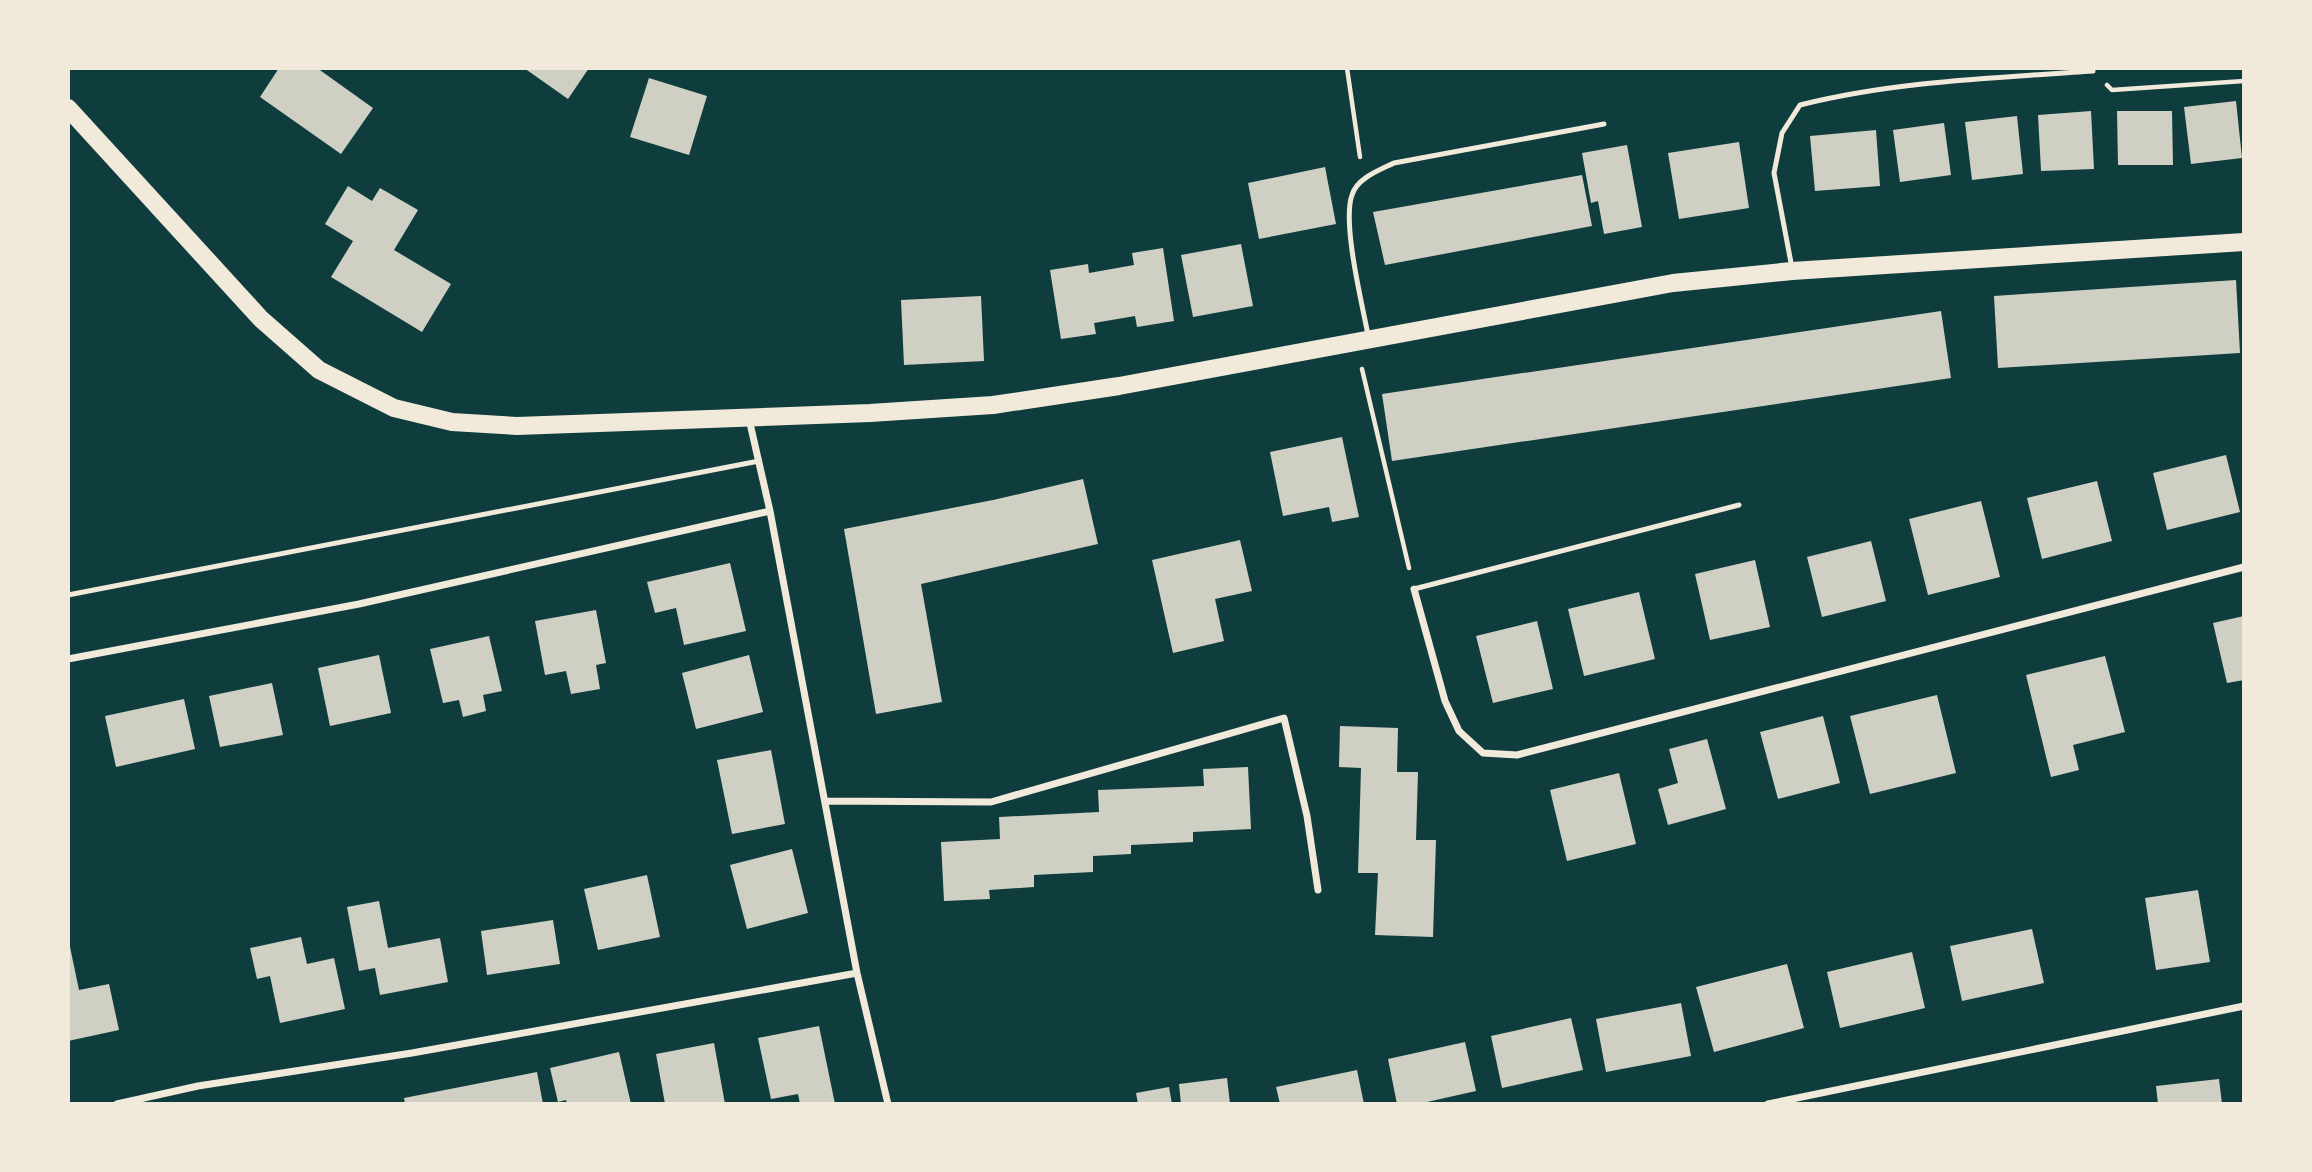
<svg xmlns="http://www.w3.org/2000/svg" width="2312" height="1172" viewBox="0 0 2312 1172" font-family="'Titillium Web',sans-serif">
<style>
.building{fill:#cfcfc3}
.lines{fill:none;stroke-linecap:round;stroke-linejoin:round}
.path{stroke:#f1e9da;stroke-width:4.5}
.service{stroke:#f1e9da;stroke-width:5}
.minor{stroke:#f1e9da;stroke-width:7}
.primary{stroke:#f1e9da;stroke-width:18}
</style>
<rect width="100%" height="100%" fill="#0f3d3e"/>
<!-- building -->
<path class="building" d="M279,68H317L373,108L341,154L260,97Z
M524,68H589L568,99Z
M649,78L707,96L689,155L630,137Z
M2236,101L2242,158L2191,164L2184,107Z
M2091,111L2094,169L2041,171L2038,115Z
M2117,111H2172L2173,165H2118Z
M2017,116L2023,174L1972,180L1965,122Z
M1944,123L1951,175L1900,182L1893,130Z
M1876,130L1880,186L1815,191L1810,136Z
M1739,142L1749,208L1679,219L1668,153Z
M1627,145L1642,227L1604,234L1598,201L1591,203L1582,153Z
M1325,167L1336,224L1259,239L1248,183Z
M1582,175L1592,226L1385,265L1373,212Z
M348,186L372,201L380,188L418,210L394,250L451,284L422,332L331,277L353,241L325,224Z
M1241,244L1253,306L1193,317L1181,255Z
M1163,248L1174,321L1137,327L1135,316L1094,323L1096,334L1061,339L1050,270L1088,264L1089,273L1134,265L1132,253Z
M2236,280L2240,353L1998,368L1994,296Z
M981,296L984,361L904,365L901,300Z
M1941,311L1951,378L1392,461L1382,394Z
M1342,437L1359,517L1332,522L1329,507L1283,516L1270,452Z
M2226,455L2240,512L2167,530L2153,473Z
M1083,479L1098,544L921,584L942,702L876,714L844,529L993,500Z
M2097,481L2112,541L2042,559L2027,498Z
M1981,501L2000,577L1928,595L1909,519Z
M1240,540L1252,591L1215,599L1224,641L1173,653L1152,560Z
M1871,541L1886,601L1822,617L1807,557Z
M1755,560L1770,627L1710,640L1695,574Z
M730,563L746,631L684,645L676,608L655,613L647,582Z
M1639,592L1655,659L1584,676L1568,609Z
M596,610L606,663L596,665L600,689L571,694L566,671L545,675L535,621Z
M2244,616V680L2227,683L2213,623Z
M1537,621L1553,689L1493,703L1476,636Z
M489,636L502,691L483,695L486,711L463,717L459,700L443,703L430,649Z
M379,655L391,713L330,726L318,668Z
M749,655L763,712L696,729L682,673Z
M2105,656L2125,732L2073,745L2079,770L2051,777L2026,675Z
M272,683L283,735L220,747L209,696Z
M1937,695L1956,773L1870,794L1850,716Z
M184,699L195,749L116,767L105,716Z
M1823,716L1840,783L1778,799L1760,732Z
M1340,726L1398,728L1397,772H1418L1416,840H1436L1433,937L1375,935L1378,873H1358L1361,768L1339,767Z
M1707,739L1726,809L1668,825L1658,789L1678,783L1669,749Z
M771,750L785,824L732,834L717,760Z
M1248,767L1251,829L1193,832V842L1131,845V854L1093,856V872L1034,875V887L989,890L990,899L944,901L941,842L1000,839L999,817L1099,812L1098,790L1204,786L1203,769Z
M1619,773L1636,844L1567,861L1550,790Z
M792,849L808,913L747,929L730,865Z
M647,875L660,937L598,950L584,889Z
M2198,890L2210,962L2156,970L2145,898Z
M379,901L388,948L440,938L448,982L380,995L375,968L359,971L347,907Z
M553,920L560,964L487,975L481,931Z
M2032,929L2044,983L1962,1001L1950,946Z
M301,937L307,964L334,958L345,1009L280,1023L270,976L257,979L250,948Z
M69,942L79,990L109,984L119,1030L68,1041Z
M1912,952L1925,1008L1840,1028L1827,972Z
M1787,964L1804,1028L1714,1052L1696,987Z
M1681,1003L1691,1056L1606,1072L1596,1019Z
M1571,1018L1583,1070L1502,1088L1491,1036Z
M819,1026L835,1104H800L798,1094L771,1099L758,1038Z
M1465,1042L1476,1091L1418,1104H1397L1388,1059Z
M714,1043L725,1104H665L656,1054Z
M619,1052L631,1104H567L566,1100L558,1102L550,1068Z
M1357,1070L1364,1104H1280L1276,1087Z
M537,1072L543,1104H405L404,1098Z
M1227,1078L1230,1104H1181L1179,1084Z
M2219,1079L2222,1104H2158L2156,1086Z
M1169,1087L1172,1104H1138L1136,1093Z"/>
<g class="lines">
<!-- path -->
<path class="path" d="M1347,68L1360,157
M2107,85L2112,90L2244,81
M1362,369L1409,568"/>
<!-- service -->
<path class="service" d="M1792,268L1774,173L1782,133L1800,105C1896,81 1995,78 2093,71
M1368,335C1362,303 1342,223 1352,195C1357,178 1380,170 1394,163L1604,124
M1414,589L1739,505
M68,595L759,461"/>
<!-- minor -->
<path class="minor" d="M749,419L770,511L857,973L888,1104
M1414,589L1445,701L1459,731L1483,753L1517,755L2244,567
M68,659L359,604L770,511
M826,801L991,802L1284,718L1307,816L1318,890
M117,1104L198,1086L412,1053L857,973
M1768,1104L2244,1006"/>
<!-- primary -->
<path class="primary" d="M68,108L261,319L319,370L394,408L452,422L517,426L870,413L993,405L1119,386L1673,283L1792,271L2244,242"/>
</g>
<!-- border -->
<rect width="2312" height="1172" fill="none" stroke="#f1e9da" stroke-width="140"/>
</svg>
